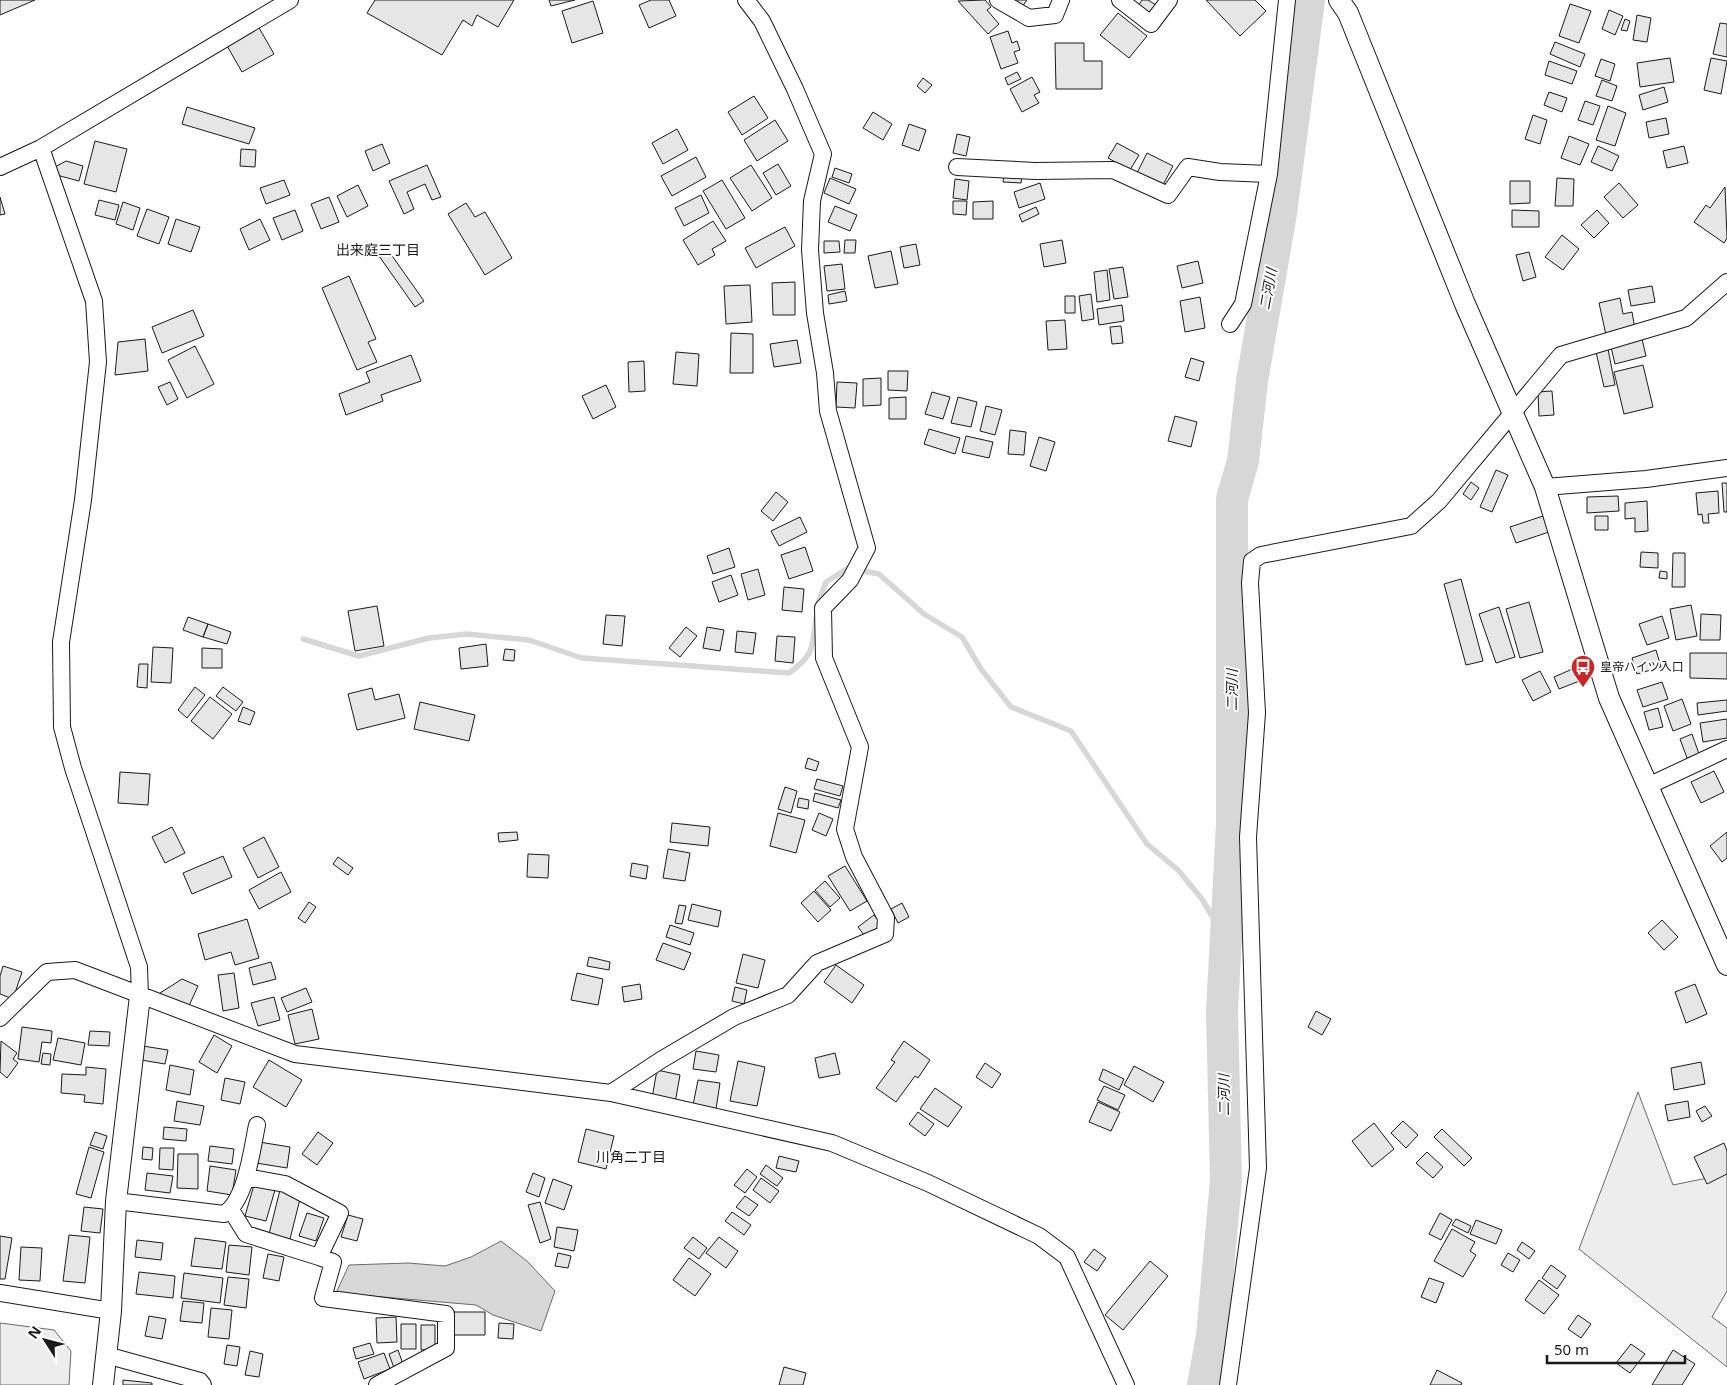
<svg xmlns="http://www.w3.org/2000/svg" width="1727" height="1385" viewBox="0 0 1727 1385" font-family="'Noto Sans','Noto Sans JP',sans-serif">
<style>
.green{fill:#ededed;stroke:#6a6a6a}
.water{fill:#d7d7d7;stroke:#6a6a6a}
.lines{fill:none;stroke-linecap:round;stroke-linejoin:round}
.stream{stroke:#d7d7d7;stroke-width:5.5}
.river{stroke:#d7d7d7;stroke-width:32}
.building{fill:#e6e6e6;stroke:#1a1a1a}
.minor-casing{stroke:#1a1a1a;stroke-width:18}
.tertiary-casing{stroke:#1a1a1a;stroke-width:22}
.minor{stroke:#fff;stroke-width:16}
.tertiary{stroke:#fff;stroke-width:20}
.labels{text-anchor:middle;stroke-width:4;stroke-linejoin:round;paint-order:stroke}
.poi-label{font-size:12px;fill:#1a1a1a;stroke:#fff;text-anchor:start}
.neighbourhood-label{font-size:14px;fill:#1a1a1a;stroke:#fff}
.water-label{font-size:14px;font-style:italic;fill:#1a1a1a;stroke:#fff}
</style>
<rect width="100%" height="100%" fill="#fff"/>
<!-- green -->
<path class="green" d="M1638,1092L1673,1185L1727,1174V1291L1712,1317L1727,1328V1367L1579,1249Z
M0,1323L54,1330L71,1351L69,1385H0Z"/>
<!-- water -->
<path class="water" d="M501,1241L527,1261L555,1291L541,1331L493,1315L476,1305L336,1293L349,1265L408,1263L445,1266L471,1257Z"/>
<g class="lines">
<!-- stream -->
<path class="stream" d="M817,606L826,582L848,568L879,574L924,614L962,637L981,669L1011,707L1071,731L1147,844L1178,870L1202,899L1226,940
M303,639L359,656L429,638L467,634L529,640L582,658L789,673C815,654 812,647 816,618"/>
<!-- river -->
<path class="river" d="M1203,1385L1212,1336L1226,1180L1222,1011L1232,823V499L1243,461L1252,381L1281,213L1309,0"/>
</g>
<!-- building -->
<path class="building" d="M0,0H35L0,15Z
M375,0H514L498,27L477,15L472,26L463,20L442,55L367,13Z
M549,0H575L551,6Z
M651,0H669L676,16L649,28L639,5Z
M985,0L991,7L987,10L999,24L988,34L958,1Z
M1012,0H1027L1022,7Z
M1142,0H1148L1156,5L1148,17L1136,9Z
M1206,0H1255L1266,11L1240,36Z
M593,1L603,33L572,43L562,11Z
M1570,4L1591,11L1579,43L1559,36Z
M1609,10L1623,16L1615,35L1602,29Z
M1118,13L1147,36L1129,58L1100,35Z
M1637,15L1651,18L1647,42L1633,40Z
M1625,19L1630,21L1627,31L1621,30Z
M1720,23L1727,24V57L1713,54Z
M258,26L274,54L242,72L226,44Z
M1008,31L1012,43L1017,41L1020,50L1014,52L1018,63L1001,69L990,37Z
M1555,42L1585,54L1580,67L1550,54Z
M1055,43H1084V61H1102V89H1056Z
M1670,58L1674,82L1640,87L1637,63Z
M1711,58L1727,61L1721,94L1704,90Z
M1601,59L1615,64L1610,81L1595,76Z
M1549,61L1577,71L1572,84L1545,75Z
M1017,72L1021,79L1008,85L1005,78Z
M1032,77L1040,92L1034,95L1039,103L1022,112L1010,89Z
M923,78L932,85L925,93L917,86Z
M1602,80L1617,86L1612,101L1596,96Z
M1664,87L1668,102L1643,110L1639,95Z
M1549,92L1567,98L1562,112L1544,105Z
M754,96L768,118L742,135L728,112Z
M1585,101L1600,106L1593,125L1578,120Z
M1608,106L1626,113L1615,146L1596,140Z
M187,107L255,128L249,144L182,124Z
M873,112L892,124L883,140L863,128Z
M1533,115L1547,120L1540,144L1525,139Z
M1666,118L1669,134L1649,138L1646,122Z
M775,120L788,141L757,161L744,140Z
M909,124L926,130L919,151L902,145Z
M677,129L688,150L663,164L652,143Z
M957,134L970,137L966,156L953,153Z
M1569,136L1589,144L1580,165L1561,158Z
M95,141L127,149L116,192L84,184Z
M1117,143L1139,155L1130,170L1108,158Z
M382,144L390,163L373,171L365,151Z
M1598,146L1619,156L1612,171L1591,162Z
M1684,146L1688,163L1667,168L1663,151Z
M241,149L256,150L255,167L240,166Z
M1147,153L1173,166L1163,185L1137,173Z
M696,157L706,177L672,196L661,176Z
M66,161L83,166L79,181L60,176L55,167Z
M778,164L791,186L776,195L763,173Z
M427,165L441,197L432,200L425,184L407,192L414,209L404,214L389,181Z
M751,165L772,198L752,211L730,178Z
M835,168L852,174L849,183L832,177Z
M1004,174L1022,175L1021,183L1003,182Z
M830,178L856,189L849,204L824,193Z
M1557,178L1574,179L1573,206H1555Z
M955,179L969,181L967,200L953,198Z
M284,180L290,195L266,204L260,188Z
M722,180L745,218L726,229L703,191Z
M1510,181H1530V203L1510,204Z
M1040,183L1045,199L1019,208L1014,192Z
M1619,183L1638,205L1623,218L1604,197Z
M358,185L368,206L347,217L337,196Z
M1725,187L1727,238L1724,243L1694,222L1706,205L1710,208Z
M701,195L709,213L684,226L675,208Z
M0,197L5,214L0,215Z
M329,197L339,222L321,229L311,204Z
M99,200L119,205L115,220L95,215Z
M953,201H967L966,215L953,214Z
M993,201V219H973V202Z
M123,202L140,208L133,230L116,224Z
M466,203L475,217L485,212L512,258L485,275L448,214Z
M835,206L857,215L850,231L828,222Z
M1036,207L1039,214L1022,222L1019,215Z
M147,209L169,217L159,244L137,236Z
M295,210L303,231L282,240L273,218Z
M1512,210L1539,211V227H1512Z
M1597,210L1609,223L1594,238L1581,225Z
M176,219L200,227L191,252L168,244Z
M260,219L270,240L249,250L240,229Z
M713,221L726,241L712,249L715,255L698,265L683,240Z
M785,227L795,246L756,268L745,248Z
M1562,235L1579,249L1563,270L1545,257Z
M845,240H856L855,253H844Z
M1062,240L1066,263L1044,267L1040,244Z
M824,241H839L840,252L824,253Z
M916,244L920,265L904,268L900,247Z
M388,250L424,301L415,307L379,256Z
M891,251L898,284L875,288L868,256Z
M1529,252L1536,277L1523,281L1516,255Z
M1198,261L1203,283L1182,288L1177,266Z
M842,264L845,289L827,291L824,266Z
M1123,267L1128,297L1114,299L1109,269Z
M1107,270L1110,300L1097,302L1094,272Z
M349,276L376,339L368,342L377,362L357,370L322,288Z
M795,282V315H773L772,283Z
M750,285L752,322L726,324L724,286Z
M1652,286L1655,302L1631,306L1628,290Z
M845,291L847,301L829,304L828,295Z
M1091,294L1094,319L1082,321L1079,296Z
M1065,296H1075V313H1065Z
M1200,297L1205,328L1185,332L1180,301Z
M1620,298L1623,314L1632,312L1635,329L1606,335L1599,303Z
M1122,305L1124,321L1099,325L1097,309Z
M193,310L204,336L162,353L152,327Z
M1065,320L1067,349L1048,350L1046,321Z
M1121,326L1123,343L1112,344L1110,327Z
M731,333L753,334V373H730Z
M145,339L148,371L115,375L118,342Z
M1642,339L1646,356L1615,364L1611,347Z
M797,340L801,363L774,367L770,344Z
M195,346L214,384L187,398L168,360Z
M1608,349L1615,385L1604,387L1596,352Z
M676,352L699,354L697,386L673,384Z
M411,355L421,381L381,395L383,401L346,415L339,394L370,382L366,372Z
M1191,358L1204,362L1199,381L1185,377Z
M644,361L645,391L629,392L628,362Z
M1643,365L1653,407L1624,414L1614,372Z
M888,371H908L907,391L888,390Z
M881,378V405L863,406V379Z
M170,382L178,399L167,405L158,387Z
M837,382L857,383L855,408L836,407Z
M606,385L616,407L593,419L582,396Z
M1552,391L1554,415L1539,416L1538,392Z
M932,392L950,397L943,419L925,414Z
M906,397V419H889V398Z
M958,397L977,402L971,427L951,423Z
M986,406L1002,410L995,435L980,431Z
M1175,416L1197,422L1191,447L1168,441Z
M929,429L960,438L955,454L924,444Z
M1010,430L1026,432L1024,455L1008,454Z
M966,436L993,442L989,458L962,452Z
M1039,437L1055,442L1046,471L1030,466Z
M1496,470L1508,475L1492,512L1480,507Z
M1471,482L1479,488L1471,500L1463,494Z
M1722,483H1727V512H1724Z
M1718,491L1719,513L1708,514L1709,523H1703L1702,514L1698,515L1696,493Z
M776,492L788,502L773,521L761,511Z
M1618,496L1619,511L1587,513V497Z
M1647,501L1648,531L1635,532V518L1625,519V503Z
M1543,516L1549,532L1516,543L1510,527Z
M1595,516H1608V530H1595Z
M800,517L807,532L779,546L771,531Z
M805,547L813,571L789,579L781,555Z
M729,548L735,567L713,574L707,556Z
M1641,552L1658,553V568L1640,567Z
M1673,553H1685V587H1672Z
M758,569L765,595L748,600L741,574Z
M1660,571L1667,572V579L1659,578Z
M731,575L738,595L719,602L712,582Z
M1461,579L1483,661L1466,665L1444,584Z
M784,587L804,589L802,612L782,610Z
M1529,602L1543,652L1520,658L1506,609Z
M1691,605L1697,636L1676,640L1670,609Z
M377,606L384,646L355,651L348,611Z
M1499,607L1515,657L1496,663L1479,614Z
M1701,614L1721,615L1720,640H1700Z
M606,615L625,616L622,646L603,644Z
M1662,616L1669,638L1647,645L1639,624Z
M188,617L208,624L203,637L183,630Z
M208,624L231,632L227,644L203,637Z
M686,627L697,636L680,657L669,648Z
M707,627L724,630L720,651L703,648Z
M737,631L756,633L753,654L735,652Z
M777,636L795,637L793,663L775,661Z
M486,644L488,666L461,669L459,648Z
M153,647L173,648L171,683L151,682Z
M202,648L222,649V668H202Z
M505,649L515,650L514,661L503,660Z
M1656,650L1661,667L1637,674L1632,658Z
M1690,653H1727V679L1690,678Z
M139,664H148L147,688L137,687Z
M1577,667L1582,680L1559,689L1554,677Z
M1540,671L1551,692L1533,701L1522,680Z
M1662,682L1668,699L1643,707L1637,690Z
M195,687L205,695L187,718L178,710Z
M223,687L243,702L236,711L216,696Z
M372,688L375,700L399,694L405,718L357,730L348,694Z
M210,697L232,714L213,739L191,721Z
M1682,699L1691,724L1673,731L1664,706Z
M1727,700V711L1698,715L1697,703Z
M420,702L475,715L469,741L414,729Z
M243,707L255,712L250,725L238,721Z
M1658,708L1663,727L1649,730L1644,712Z
M1727,719V738L1703,742L1700,723Z
M1692,734L1699,754L1687,758L1680,739Z
M808,758L819,762L816,771L805,768Z
M1714,771L1724,792L1701,803L1691,782Z
M120,772L150,774L148,805L118,803Z
M817,779L843,786L840,796L814,789Z
M785,787L797,791L791,813L778,809Z
M815,793L841,800L838,808L813,801Z
M799,798L809,800L808,809L797,807Z
M778,813L805,820L796,853L770,846Z
M819,813L833,819L826,836L812,830Z
M672,823L710,827L708,846L670,842Z
M172,827L185,853L165,863L152,837Z
M517,832L518,840L499,842L498,833Z
M1727,832V858L1722,862L1710,846Z
M264,837L279,867L258,878L243,848Z
M668,849L690,853L685,881L663,878Z
M528,854L549,855L548,878L527,877Z
M223,856L232,877L192,894L183,873Z
M338,857L353,868L348,875L333,864Z
M632,863L648,866L646,879L630,876Z
M845,866L867,901L850,911L828,876Z
M281,872L291,892L259,909L249,890Z
M825,881L840,898L830,907L815,890Z
M814,891L831,910L818,922L801,903Z
M309,902L316,907L305,923L298,918Z
M902,903L909,917L898,923L891,909Z
M692,904L721,911L718,927L688,920Z
M679,905L686,906L682,924L675,923Z
M874,915L883,926L867,939L858,927Z
M247,919L259,958L235,965L231,952L205,960L198,934Z
M1662,920L1678,937L1664,950L1648,933Z
M670,925L694,933L690,945L666,937Z
M663,943L691,953L684,970L656,960Z
M743,954L765,960L758,988L736,983Z
M589,957L610,962L609,970L587,966Z
M271,962L276,979L253,985L249,968Z
M836,965L864,985L852,1003L824,982Z
M3,966L22,972L13,999L0,994V976Z
M234,973L239,1008L223,1011L218,975Z
M577,973L603,979L598,1005L571,1000Z
M182,979L198,986L188,1008L157,995Z
M640,984L642,999L624,1002L622,987Z
M1695,984L1707,1014L1686,1023L1675,992Z
M735,987L747,990L744,1004L732,1001Z
M306,988L312,1002L287,1012L281,998Z
M274,997L280,1020L258,1026L251,1003Z
M312,1009L319,1039L295,1044L288,1015Z
M1316,1011L1331,1019L1322,1035L1308,1027Z
M22,1027L52,1031L51,1043L42,1042L39,1062L18,1059Z
M90,1031L110,1032L109,1046L88,1045Z
M214,1035L232,1046L217,1073L199,1062Z
M58,1038L85,1043L81,1065L53,1060Z
M1,1041L17,1053L13,1059L18,1063L7,1078L0,1072Z
M904,1041L930,1060L918,1078L915,1076L896,1102L876,1088L895,1062L891,1060Z
M143,1046L168,1050L165,1064L141,1060Z
M696,1051L719,1055L716,1072L693,1069Z
M43,1053L51,1054L50,1065L41,1064Z
M835,1053L840,1074L819,1078L815,1058Z
M269,1060L302,1080L286,1107L253,1087Z
M738,1061L765,1067L757,1106L730,1101Z
M1701,1062L1705,1084L1674,1090L1671,1068Z
M985,1063L1001,1074L992,1088L976,1077Z
M170,1065L194,1070L190,1095L166,1090Z
M1134,1066L1164,1082L1153,1102L1124,1085Z
M86,1067L106,1069L103,1104L84,1102L85,1095L61,1093L62,1074L86,1075Z
M1103,1069L1124,1079L1119,1090L1099,1080Z
M657,1070L680,1075L675,1103L652,1098Z
M225,1078L245,1082L240,1104L221,1100Z
M698,1080L720,1083L716,1109L693,1105Z
M1104,1086L1125,1095L1118,1110L1097,1100Z
M935,1088L962,1107L948,1127L920,1109Z
M177,1101L204,1106L200,1125L174,1121Z
M1688,1101L1690,1117L1668,1121L1665,1105Z
M1098,1102L1120,1112L1111,1131L1089,1122Z
M1705,1106L1712,1116L1702,1122L1696,1111Z
M918,1112L934,1124L925,1136L909,1124Z
M1403,1121L1418,1135L1406,1148L1391,1133Z
M1374,1123L1394,1149L1372,1167L1352,1141Z
M164,1127L187,1129L186,1141L163,1139Z
M586,1129L614,1136L606,1169L578,1162Z
M1442,1129L1472,1158L1464,1166L1434,1137Z
M95,1132L107,1136L103,1149L90,1145Z
M318,1132L333,1143L317,1165L302,1154Z
M259,1142L290,1147L287,1168L256,1163Z
M1724,1143L1727,1151V1174L1707,1184L1694,1157Z
M210,1146L234,1149L232,1164L208,1161Z
M89,1147L104,1152L91,1198L76,1194Z
M143,1147L153,1148L152,1160L142,1159Z
M160,1148H174L173,1170L159,1169Z
M1427,1152L1443,1167L1433,1178L1416,1163Z
M178,1154H198V1189L177,1188Z
M779,1156L799,1161L796,1172L776,1168Z
M766,1165L783,1178L777,1186L760,1174Z
M210,1166L236,1170L232,1195L207,1191Z
M747,1169L757,1177L745,1193L734,1185Z
M147,1173L173,1176L170,1193L145,1190Z
M533,1173L545,1178L539,1197L526,1192Z
M761,1178L779,1191L770,1203L753,1190Z
M553,1179L572,1186L564,1210L545,1203Z
M254,1185L275,1190L266,1221L245,1216Z
M280,1190L301,1195L290,1239L269,1234Z
M745,1196L758,1205L749,1216L736,1207Z
M540,1202L551,1239L540,1243L528,1205Z
M84,1207L103,1209L100,1233L81,1231Z
M732,1212L751,1225L744,1235L725,1221Z
M307,1213L324,1218L316,1241L299,1236Z
M1440,1213L1452,1220L1441,1240L1429,1234Z
M348,1215L363,1219L357,1241L341,1237Z
M1456,1219L1471,1226L1468,1233L1452,1225Z
M1476,1220L1502,1230L1496,1244L1470,1234Z
M557,1227L578,1230L574,1251L554,1247Z
M1452,1229L1475,1242L1470,1251L1476,1255L1463,1277L1434,1261Z
M69,1235L90,1237L85,1283L63,1281Z
M0,1236L12,1238L5,1279H0Z
M693,1237L707,1248L699,1259L684,1248Z
M719,1237L738,1251L726,1268L706,1253Z
M195,1238L226,1242L222,1269L191,1266Z
M137,1240L163,1243L161,1260L135,1257Z
M1522,1242L1535,1251L1529,1259L1517,1250Z
M229,1245L252,1247L249,1275L226,1272Z
M21,1247L42,1248L40,1281L19,1280Z
M1094,1249L1106,1258L1097,1271L1084,1262Z
M558,1253L571,1256L568,1268L555,1266Z
M1508,1253L1520,1260L1513,1272L1501,1265Z
M268,1254L284,1257L279,1281L263,1278Z
M689,1258L711,1274L695,1296L673,1280Z
M1150,1261L1168,1276L1123,1330L1105,1315Z
M1551,1265L1566,1276L1557,1289L1542,1278Z
M139,1272L175,1276L173,1298L136,1294Z
M184,1273L223,1278L220,1303L181,1298Z
M228,1277L249,1279L246,1308L224,1305Z
M1429,1278L1444,1283L1436,1303L1421,1297Z
M1539,1280L1559,1295L1544,1314L1525,1300Z
M183,1301L204,1303L202,1323L180,1321Z
M211,1308L232,1310L229,1339L208,1337Z
M452,1312H485V1335H452Z
M1578,1315L1591,1324L1581,1338L1568,1329Z
M149,1316L166,1319L162,1339L145,1336Z
M396,1317L397,1342L377,1343L376,1318Z
M499,1323L514,1324L513,1339L498,1338Z
M401,1324H416V1349H401Z
M421,1325H435V1349L421,1350Z
M370,1343L374,1354L356,1359L353,1348Z
M1631,1344L1645,1354L1630,1373L1616,1363Z
M227,1345L240,1347L237,1366L224,1364Z
M398,1350L403,1364L394,1368L389,1354Z
M1673,1350L1695,1364L1682,1385H1652Z
M250,1351L263,1354L259,1377L245,1375Z
M384,1353L390,1369L364,1379L358,1362Z
M784,1367L806,1373L803,1385H779Z
M1437,1370L1462,1383L1461,1385H1430Z
M123,1380L152,1383V1385H123Z"/>
<g class="lines">
<defs>
<path id="minor" d="M998,0L1029,18L1055,15L1061,0
M1120,0L1151,24L1169,0
M41,148L94,301L98,362L83,500L61,642L62,727L73,768L139,967L140,996
M0,167L41,148L290,0
M957,167L1035,171L1113,170L1168,195L1188,167L1220,172L1269,174
M1230,324L1243,304L1269,174L1287,0
M1545,487L1646,479L1727,468
M1648,786L1727,749
M0,1018L47,972L75,970L295,1054L611,1093L832,1143L928,1183L1039,1236L1067,1257L1126,1385
M611,1093L661,1060L734,1017L788,995L817,963L885,934L886,918L854,857L845,829L860,747L824,658L823,608L850,580L867,548L828,411L825,373L815,313L810,250L812,201L823,154L795,89L762,21L746,0
M246,1177L285,1184L340,1213L319,1257L333,1262L323,1298L446,1314V1348L377,1385
M116,1201L224,1214C246,1201 252,1149 257,1125
M231,1210L246,1234L319,1257
M0,1293L111,1311
M106,1355L200,1381L203,1385
M1228,1385L1258,1168L1248,837L1257,713L1250,583L1252,561L1261,555L1411,526L1439,501L1561,355L1686,318L1727,282"/>
<path id="tertiary" d="M1339,0L1348,13L1465,304L1545,487L1609,698L1727,965
M103,1385L111,1311L116,1201L140,996"/>
</defs>
<!-- minor casing -->
<use href="#minor" class="minor-casing"/>
<!-- tertiary casing -->
<use href="#tertiary" class="tertiary-casing"/>
<!-- minor -->
<use href="#minor" class="minor"/>
<!-- tertiary -->
<use href="#tertiary" class="tertiary"/>
</g>
<!-- icons -->
<defs>
<symbol id="bus-pin" viewBox="-11 -11 22 30"><path d="M0 17L-7.5 6A9.5 9.5 0 1 1 7.5 6Z" fill="#c62828" stroke="#fff"/><path d="M-5-6H5V4H4V6H2V4H-2V6H-4V4H-5ZM-3.5-4V0h7V-4ZM-3.5 1.2v1.5H-2V1.2ZM2 1.2v1.5H3.5V1.2Z" fill="#fff"/></symbol>
</defs>
<g fill-rule="evenodd">
<use href="#bus-pin" x="1569" y="653" width="28" height="38"/>
</g>
<g class="labels">
<!-- poi labels -->
<g class="poi-label">
<text x="1600" y="671">皇帝ハイツ入口</text>
</g>
<!-- neighbourhood labels -->
<g class="neighbourhood-label">
<text x="378" y="255">出来庭三丁目</text>
<text x="631" y="1162">川角二丁目</text>
</g>
<!-- water labels -->
<g class="water-label">
<text transform="translate(1268 289) rotate(-80)" y="5">二河川</text>
<text transform="translate(1232 690) rotate(-90)" y="5">二河川</text>
<text transform="translate(1224 1095) rotate(-91)" y="5">二河川</text>
</g>
</g>
<!-- north arrow -->
<g transform="translate(45 1340) rotate(306)" stroke="#ffffff" stroke-width="4" paint-order="stroke">
<path d="M0-4L9 19L0 12L-9 19Z" fill="#1a1a1a"/>
<text y="-8" font-size="14" font-weight="bold" text-anchor="middle" fill="#1a1a1a">N</text>
</g>
<!-- scale -->
<path d="M1547 1355v8h138v-8" fill="none" stroke="#1a1a1a" stroke-width="2.5"/>
<text x="1554" y="1355" font-size="15" fill="#1a1a1a" stroke="#ffffff" stroke-width="4" paint-order="stroke">50 m</text>
</svg>
